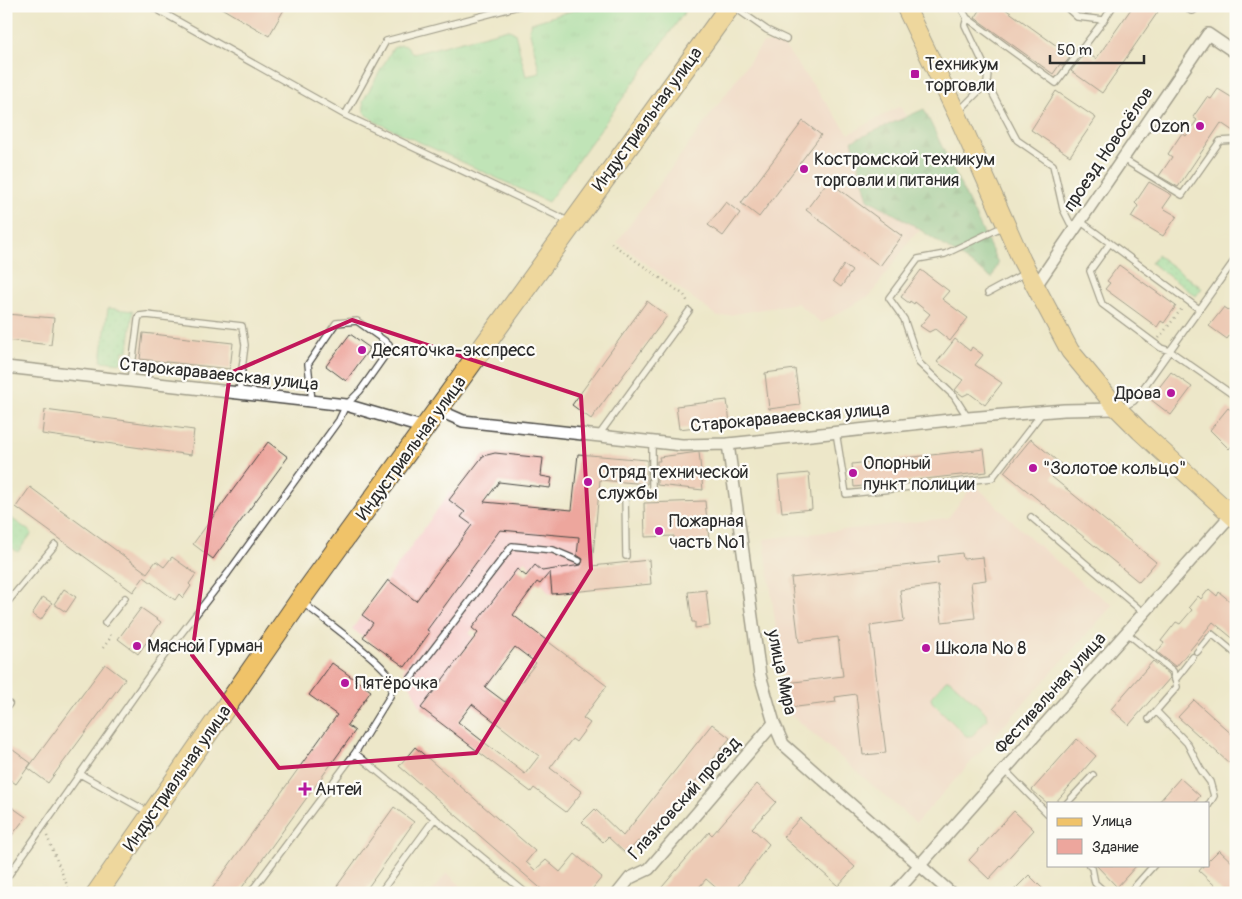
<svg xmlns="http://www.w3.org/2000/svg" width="1242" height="899" viewBox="0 0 1242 899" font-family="Pangolin,sans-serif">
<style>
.built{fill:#f7d0cd}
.grass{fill:url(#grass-tufts);stroke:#5b8667}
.forest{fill:url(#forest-firs);stroke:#4e745a}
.park{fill:url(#park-dots);stroke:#5b8667}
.pitch{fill:#8be0a3;stroke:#5b8667}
.building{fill:#eda69d;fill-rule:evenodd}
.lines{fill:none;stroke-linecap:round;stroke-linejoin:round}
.lane-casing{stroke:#484743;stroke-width:8}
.street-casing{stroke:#484743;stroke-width:14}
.primary-casing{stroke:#484743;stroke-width:20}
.highway-casing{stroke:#484743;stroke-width:22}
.path{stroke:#484743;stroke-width:2.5;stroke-dasharray:1 4;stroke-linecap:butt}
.lane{stroke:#fff;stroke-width:5.5}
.street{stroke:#fff;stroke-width:11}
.primary{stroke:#f0c369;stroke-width:18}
.highway{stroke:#f0c369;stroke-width:20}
.marked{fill:none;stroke:#c2185b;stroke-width:4;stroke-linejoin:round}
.poi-dot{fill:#b5179e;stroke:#fdfcf7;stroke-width:2}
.labels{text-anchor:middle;stroke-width:4.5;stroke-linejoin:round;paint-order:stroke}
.poi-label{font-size:18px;fill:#2b2b2b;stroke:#fdfcf7;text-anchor:start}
.street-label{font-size:18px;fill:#2b2b2b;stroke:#fdfcf7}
</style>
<defs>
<pattern id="grass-tufts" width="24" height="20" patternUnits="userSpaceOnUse" patternTransform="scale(1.25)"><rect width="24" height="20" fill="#8be0a3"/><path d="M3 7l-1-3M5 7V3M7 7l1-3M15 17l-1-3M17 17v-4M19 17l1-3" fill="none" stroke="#78c08c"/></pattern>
<pattern id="forest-firs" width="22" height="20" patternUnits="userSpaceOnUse" patternTransform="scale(1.25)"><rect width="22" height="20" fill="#70be89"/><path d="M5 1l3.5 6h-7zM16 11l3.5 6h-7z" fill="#5c9b70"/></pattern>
<pattern id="park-dots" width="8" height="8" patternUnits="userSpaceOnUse" patternTransform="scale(1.25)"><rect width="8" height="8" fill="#8be0a3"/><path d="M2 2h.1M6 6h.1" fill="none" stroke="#78c08c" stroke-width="1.8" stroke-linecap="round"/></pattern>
</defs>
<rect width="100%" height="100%" fill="#fdfcf7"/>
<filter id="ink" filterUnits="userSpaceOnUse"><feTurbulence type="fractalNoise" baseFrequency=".02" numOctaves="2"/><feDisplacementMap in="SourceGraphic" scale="10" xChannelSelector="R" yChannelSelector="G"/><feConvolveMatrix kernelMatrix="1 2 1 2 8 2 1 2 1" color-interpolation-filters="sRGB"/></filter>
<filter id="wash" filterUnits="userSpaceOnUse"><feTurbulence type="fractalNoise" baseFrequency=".0096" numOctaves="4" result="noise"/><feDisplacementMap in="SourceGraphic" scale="20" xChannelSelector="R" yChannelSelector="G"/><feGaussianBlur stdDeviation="1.12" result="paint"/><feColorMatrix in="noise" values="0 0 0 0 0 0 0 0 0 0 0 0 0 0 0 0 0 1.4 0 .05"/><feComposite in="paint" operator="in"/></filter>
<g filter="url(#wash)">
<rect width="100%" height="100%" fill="#ede7c9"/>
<!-- built -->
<path class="built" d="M763,43H782L849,134L900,106L957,203L913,236L871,295L821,323L797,303L718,317L617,242Z
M974,484L1028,536L1083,584L1113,605L916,823L787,711L764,539L948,518Z
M450,492L478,512L486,502L597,512L594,552H590V566L602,565L605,588L549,593L525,560L469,634L474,637L421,708L403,670L405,667L352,629Z
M447,873L469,893H430Z"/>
<!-- grass -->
<path class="grass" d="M588,6H689L548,202L374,121L364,112L363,101L393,48L401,45L407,46L413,54L508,29L515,33L516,37L526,76L540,73L529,29L531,23Z"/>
<!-- forest -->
<path class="forest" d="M924,109L998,263L992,278L913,225L868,199L852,141Z"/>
<!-- park -->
<path class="park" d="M1157,255L1202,288L1196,296L1151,263Z
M108,308L133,311L128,351H123L121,363L101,361Z
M7,515L32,533L18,552L6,544Z"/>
<!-- pitch -->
<path class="pitch" d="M946,680H950L986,713L987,719L972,736H966L932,702L931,697Z"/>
<g id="blocks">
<!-- building -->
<path class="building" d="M218,6H286L269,36Z
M983,6H1001L1071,56L1063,66L1060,64L1053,74L975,18Z
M1133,6H1162L1102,93L1071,71L1086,52L1096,59Z
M1218,89L1236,100V133L1221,123L1178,187L1159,176L1172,157L1168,154L1182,133L1186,136L1197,120L1193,117L1207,97L1211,99Z
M1056,91L1096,118L1070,156L1031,130Z
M803,121L821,135L759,217L741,203Z
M828,181L902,236L880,266L806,210Z
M1149,182L1172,195L1163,208L1177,216L1163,236L1131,217L1138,206L1135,203Z
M726,202L740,213L723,236L708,225Z
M844,265L852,271L841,287L833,281Z
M1119,265L1176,306L1164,323L1161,321L1157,327L1105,289L1110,283L1107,281Z
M921,270L949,291L942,299L968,318L950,341L935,329L929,332L920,326L930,314L915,302L914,304L910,301L909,303L901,297Z
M647,301L667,316L591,419L572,405Z
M1224,307L1236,315V327L1227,339L1209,326Z
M6,314L54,318L51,345L6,340Z
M143,333L233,343L230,369L140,359Z
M350,334L370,348L346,381L326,366Z
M955,339L970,351L972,347L983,355L975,365L1002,383L985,405L969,393L963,396L955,390L963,380L937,362Z
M795,369L800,405L769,409L765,373Z
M1171,372L1192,387L1171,415L1150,399Z
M727,400L730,423L679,429L676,406Z
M1228,408L1236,414V441L1229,449L1210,430Z
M45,410L194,430L191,455L42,434Z
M1031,439L1062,465L1052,477L1156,562L1139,582L1004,472Z
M268,442L288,457L213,559L193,544Z
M984,449L987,472L854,487L852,464Z
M699,452L703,490L657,485V461H660L659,457Z
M495,453L543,458L541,476L552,478L550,488L499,482L484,502L572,510L578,454L647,460V484L600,480L592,566L649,560L651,584L552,594L550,572L540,584L537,582L513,615L607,686L583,718L590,723L576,742L572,739L550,768L582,792L566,812L534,788L531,792L421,708L478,633L472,628L517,569L526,576L535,565L542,571L581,565L583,559L577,555L579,537L500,530L427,630L430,632L405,667L363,637L373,623L362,615L388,580L416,601L472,525L461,517L465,512L449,500L483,456ZM515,647L536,663L505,702L485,687ZM472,704L539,756L525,774L458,722Z
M809,473L812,509L782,512L778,476Z
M30,487L147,573L156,561L164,567L172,557L196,574L189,584L191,586L183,598L179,594L175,600L144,577L133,592L16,507Z
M705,501L709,540L696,542V545L675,548L674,536L645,537L644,503Z
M962,553L963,559L983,557L986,580L971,582L975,618L942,622L938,585L900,590L904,621L870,626L886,753L863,755L856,694L835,697L836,702L789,708L786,683L843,676L838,637L799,642L791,578L939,562L938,556Z
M64,589L76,597L66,612L54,604Z
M1209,589L1217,596L1219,592L1236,606V641L1213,622L1176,667L1157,652L1164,643L1161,641L1176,622L1180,624L1192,610L1189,607L1198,596L1201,599Z
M706,590L710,626L695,628V622H692L688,592Z
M43,597L52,603L41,620L32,614Z
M141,608L161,622L138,654L118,639Z
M1153,661L1169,674L1170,678L1129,725L1111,709Z
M332,663L371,691L347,725L355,731L238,893H209L337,715L309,695Z
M105,664L125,679L48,783L28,768Z
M1194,700L1236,738V756L1229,763L1178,717Z
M712,724L730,738L644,846L638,841L626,854L608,837L603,842L582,822L595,809L623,836Z
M1077,739L1096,756L1055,803H1047L1032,790Z
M6,745L31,763L16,784L6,777Z
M415,747L535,851L526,862L535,870L546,860L560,872L575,854L602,877L589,893H546L399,766Z
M1180,778L1200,796L1194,803H1158Z
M757,784L776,802L752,828L769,844L733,893H722L706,879L694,893H657L709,832L712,835Z
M6,803L26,817L6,843Z
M394,807L414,822L364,893H332Z
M1014,811L1034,830L989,879L969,860Z
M800,818L855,867L838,886L783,837Z
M1219,850L1236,866V893H1223L1199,871L1204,865H1208V861Z
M1096,865H1137L1117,887Z
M1029,875L1047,893H1011Z"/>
</g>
</g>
<g filter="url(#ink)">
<use href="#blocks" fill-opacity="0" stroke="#484743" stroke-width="1"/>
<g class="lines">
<defs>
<path id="lane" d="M151,6L345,115
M519,6L386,41L345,115L570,222
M960,6L967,18
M1065,6L1077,17L1104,20L1113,6
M734,7L767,30L786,39
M987,83L1017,140L1053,165L1063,209L1074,231
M958,112L987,83L988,73L965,25L967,18L1056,83L1104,20
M1123,159L1182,195L1220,141L1236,140
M1080,221L1199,309
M1110,243L1090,271L1102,304L1161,348L1170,351L1236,397
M988,293L1025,273
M130,381L138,320L139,316L147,315L242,326L245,345L239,393
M1121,408L1134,401L1236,258
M968,418L954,396L919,363L904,319L889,298L918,259L945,254L1004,226
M836,432L846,494L992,478L1042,413
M599,435L689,311
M1031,517L1144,613
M626,556L625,494L644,495L652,490V441
M6,604L55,545
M105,623L125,598
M1127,633L1173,671L1177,687L1149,719
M1197,652L1212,634L1236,654
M1175,680L1193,657
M392,687L408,682L512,546L553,550L579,561
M6,708L9,704
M1156,711L1187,743L1201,770L1210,782L1214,796L1208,806
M355,753L526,893
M1005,770L1048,814
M80,774L148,812
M1067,803L1093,775
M1089,865L1092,868L1095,883L1106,893
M6,879L153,670L228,573L339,420L346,405L360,391L389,350V344L357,321L336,323L308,364L312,401
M250,893L355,753L390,696C392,690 393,683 390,677C383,662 318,615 302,602
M380,893L435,818
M1129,893L1154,865"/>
<path id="street" d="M1192,8L1194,6
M1035,287L1208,34L1236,53
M6,367L346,405L425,428
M438,410L463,421L682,445L728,444L968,418L1064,410L1118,409
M728,444L760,675L774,723L783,744L951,893
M618,893L630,878L649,869L774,723
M895,893L1231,515L1236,506"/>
<path id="primary" d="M905,6L957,114L1022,261L1070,351L1118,409L1140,431L1236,519"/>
<path id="highway" d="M97,893L300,600L730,6"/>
</defs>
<!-- lane casing -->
<use href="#lane" class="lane-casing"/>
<!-- street casing -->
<use href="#street" class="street-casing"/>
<!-- primary casing -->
<use href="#primary" class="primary-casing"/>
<!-- highway casing -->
<use href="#highway" class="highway-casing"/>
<!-- path -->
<path class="path" d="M611,243L684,295L689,304
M1159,338L1183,307
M103,648L111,637L109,631
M47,836L69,890"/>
<!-- lane -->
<use href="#lane" class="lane"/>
<!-- street -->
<use href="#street" class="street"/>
<!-- primary -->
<use href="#primary" class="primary"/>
<!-- highway -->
<use href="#highway" class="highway"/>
</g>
</g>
<!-- marked area -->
<path d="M0 0H1242V899H0ZM352,320L581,396L591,569L476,753L279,768L192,655L230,373Z" fill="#ede7c9" fill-opacity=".55" fill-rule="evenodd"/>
<path class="marked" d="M352,320L581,396L591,569L476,753L279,768L192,655L230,373Z"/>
<!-- markers -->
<g class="poi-dot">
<rect x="910" y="69" width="10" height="10" rx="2.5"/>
<circle cx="1200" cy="126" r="5"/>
<circle cx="804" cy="169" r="5"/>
<circle cx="362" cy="350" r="5"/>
<circle cx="1171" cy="393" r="5"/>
<circle cx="1033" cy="468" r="5"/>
<circle cx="853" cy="473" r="5"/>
<circle cx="588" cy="482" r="5"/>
<circle cx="659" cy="531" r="5"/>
<circle cx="137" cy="646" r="5"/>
<circle cx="926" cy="648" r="5"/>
<circle cx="345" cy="683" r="5"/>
<path d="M302.5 781.5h5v5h5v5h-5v5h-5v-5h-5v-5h5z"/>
</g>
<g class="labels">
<!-- poi labels -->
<g class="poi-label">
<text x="925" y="70">Техникум<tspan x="925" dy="21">торговли</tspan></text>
<text x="1190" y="132" text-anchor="end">Ozon</text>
<text x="814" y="165">Костромской техникум<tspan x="814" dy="21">торговли и питания</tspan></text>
<text x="372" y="356">Десяточка-экспресс</text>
<text x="1161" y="399" text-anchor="end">Дрова</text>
<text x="863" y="469">Опорный<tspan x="863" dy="21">пункт полиции</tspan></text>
<text x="1043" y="474">"Золотое кольцо"</text>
<text x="598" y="478">Отряд технической<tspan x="598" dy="21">службы</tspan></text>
<text x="669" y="527">Пожарная<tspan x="669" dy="21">часть №1</tspan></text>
<text x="147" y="652">Мясной Гурман</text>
<text x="936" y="654">Школа № 8</text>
<text x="355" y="689">Пятёрочка</text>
<text x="315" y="795">Антей</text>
</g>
<!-- street labels -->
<g class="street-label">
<text transform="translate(647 119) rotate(-54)" y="6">Индустриальная улица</text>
<text transform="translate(1108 149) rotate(-56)" y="6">проезд Новосёлов</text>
<text transform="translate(219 374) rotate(6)" y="6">Старокараваевская улица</text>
<text transform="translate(790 417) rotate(-5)" y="6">Старокараваевская улица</text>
<text transform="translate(411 448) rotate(-54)" y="6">Индустриальная улица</text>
<text transform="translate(782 672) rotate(78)" y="6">улица Мира</text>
<text transform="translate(1050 693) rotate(-48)" y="6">Фестивальная улица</text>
<text transform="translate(177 778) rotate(-55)" y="6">Индустриальная улица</text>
<text transform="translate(684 798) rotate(-48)" y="6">Глазковский проезд</text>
</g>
</g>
<!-- margin -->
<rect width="1242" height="899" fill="none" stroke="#fdfcf7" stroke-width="25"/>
<!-- legend -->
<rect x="1047" y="802" width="162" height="65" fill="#fdfcf7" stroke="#a9a8a5"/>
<rect x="1057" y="818" width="25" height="8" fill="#f0c369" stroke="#a9a8a5"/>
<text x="1092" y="826" font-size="15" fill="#2b2b2b">Улица</text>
<rect x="1057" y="839" width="25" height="15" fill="#eda69d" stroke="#a9a8a5"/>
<text x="1092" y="852" font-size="15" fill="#2b2b2b">Здание</text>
<!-- scale -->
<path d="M1050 55v8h94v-8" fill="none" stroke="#2b2b2b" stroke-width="2.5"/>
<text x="1057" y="55" font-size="15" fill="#2b2b2b" stroke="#fdfcf7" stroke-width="4" paint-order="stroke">50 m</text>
</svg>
